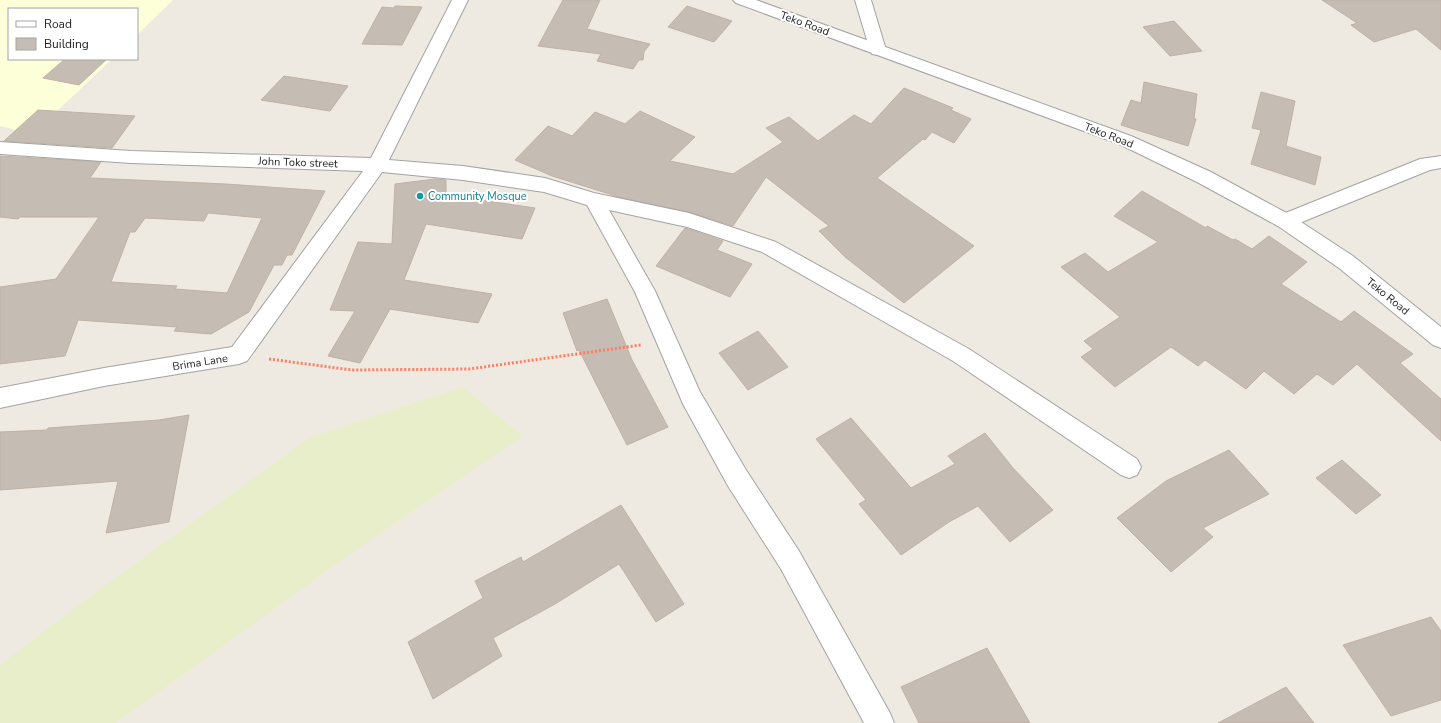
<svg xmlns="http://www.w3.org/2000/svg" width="1441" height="723" viewBox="0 0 1441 723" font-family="'Nunito Sans',sans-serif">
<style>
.education{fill:#fdffd8}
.farmland{fill:#e9eeca}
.building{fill:#c5bdb4;stroke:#c0b1a3;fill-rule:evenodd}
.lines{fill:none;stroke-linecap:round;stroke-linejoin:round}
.minor-casing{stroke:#a3a3a3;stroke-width:2}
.tertiary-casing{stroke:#a3a3a3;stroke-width:2}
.path{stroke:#ff7b61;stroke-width:3;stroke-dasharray:2 2;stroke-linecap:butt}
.minor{fill:#fff;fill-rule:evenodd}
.tertiary{fill:#fff;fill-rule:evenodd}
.culture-dot{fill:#0f9aa8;stroke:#fff;stroke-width:1.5}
.labels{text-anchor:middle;stroke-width:4;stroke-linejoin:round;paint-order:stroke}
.street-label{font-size:11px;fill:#1c1c1c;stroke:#fff}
.culture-label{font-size:11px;fill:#0d838f;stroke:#fff;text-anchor:start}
</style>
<rect width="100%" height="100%" fill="#eeeae1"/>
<!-- education -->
<path class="education" d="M0,0H173L137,35V9H9V59H112L33,134L0,126Z"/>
<!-- farmland -->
<path class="farmland" d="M463,387L523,436L356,550L116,723H0V665L85,600L309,438Z"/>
<!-- building -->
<path class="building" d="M563,0H600L587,29L650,44L644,52L643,60H639L633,69L597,61L601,54L538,46Z
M1322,0H1441V50L1416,29L1374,42L1351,25L1357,23Z
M395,6L422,7L402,45L362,44L382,7L394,8Z
M687,6L732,21L714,42L668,27Z
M1174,21L1202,51L1170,56L1143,27Z
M65,59H107L79,85L43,78Z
M284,76L348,86L330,111L261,100Z
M1144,82L1197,94L1194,119H1196L1188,146L1121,125L1131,100L1141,103Z
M904,88L953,108L951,110L971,119L954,143L932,132L925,140L923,139L877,178L974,246L904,303L845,257L819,231L829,226L766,177L733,226L689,212L619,197L552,176L515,160L548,126L572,136L595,112L625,124L640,111L695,137L670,161L733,174L783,142L766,128L789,117L818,141L854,115L871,124Z
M1261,92L1295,101L1286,146L1321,157L1315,185L1251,164L1261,130L1252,128Z
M38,110L135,116L112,148L4,141Z
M0,156L101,162L90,178L226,184L325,191L292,255H287L282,265H274L249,312L211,334L174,331L177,327L78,320L65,356L0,364V287L56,279L99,217H20L18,219L0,217ZM208,213L262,218L227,293L175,289L177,286L111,282L130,232H135L145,218L204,221Z
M435,179L446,180V195L535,208L522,239L426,224L404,280L492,294L478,323L390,309L360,363L328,356L355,311L330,310L358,242L392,244L395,184Z
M1142,191L1206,228L1207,226L1233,240L1235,239L1252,249L1269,236L1307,262L1281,284L1341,322L1354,311L1413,354L1400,363L1441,399V441L1357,364L1333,385L1317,374L1294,394L1264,371L1246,389L1205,360L1198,366L1171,347L1115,387L1081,357L1093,349L1084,341L1120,317L1061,267L1085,253L1108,272L1158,242L1114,216Z
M685,228L723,241L717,250L752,264L730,297L656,266Z
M607,299L632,360L668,427L627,445L579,350L577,351L563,313Z
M758,331L788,367L748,390L719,353Z
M189,415L169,522L106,533L118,481L0,490V432L47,430L48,428L159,420Z
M851,418L911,488L955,464L948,456L985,433L1013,468L1053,510L1010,542L978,506L949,522L901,555L859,504L866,500L816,439Z
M1229,450L1269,494L1203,528L1213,537L1171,572L1117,518L1166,481Z
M1342,460L1381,495L1356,514L1316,478Z
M621,505L684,604L656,622L619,564L555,604L493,638L502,656L433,699L408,642L483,598L475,581L521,557L523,562Z
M1431,617L1441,631V700L1391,716L1343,645Z
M987,648L1030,723H919L901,687Z
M1286,687L1314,723H1218Z"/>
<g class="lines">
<defs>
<path id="minor" d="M452,0H468L389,160L463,166L545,178L594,193L689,213L776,242L969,349L1137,459L1141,467L1137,475L1129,478L1121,475L953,361L762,252L687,227L609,210L655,291L700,392L746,470L799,551L890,713L894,723H864L781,569L728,486L683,404L635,292L587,205L544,192L463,180L382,172L247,361L239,364L104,386L0,408V388L104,368L232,347L363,171L131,163L0,154V142L131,151L371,158Z
M855,0H871L886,50L884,54L878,55L872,54L870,50Z
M1441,156V168L1430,170L1292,226L1285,228L1278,226L1275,221L1278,216L1420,159Z"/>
<path id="tertiary" d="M733,0H756L1131,136L1211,172L1292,216L1353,256L1441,327V348L1433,345L1339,268L1278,226L1197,182L1119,144L736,3Z"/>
</defs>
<!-- minor casing -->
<use href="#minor" class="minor-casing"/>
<!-- tertiary casing -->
<use href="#tertiary" class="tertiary-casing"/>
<!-- path -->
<path class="path" d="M269,359L352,370L469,369L641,345"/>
<!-- minor -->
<use href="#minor" class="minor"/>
<!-- tertiary -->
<use href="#tertiary" class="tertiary"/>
</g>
<!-- markers -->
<circle class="culture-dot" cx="420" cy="196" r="4"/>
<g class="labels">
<!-- street labels -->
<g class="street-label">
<text transform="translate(805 23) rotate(20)" y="4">Teko Road</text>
<text transform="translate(1109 135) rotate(21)" y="4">Teko Road</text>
<text transform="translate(298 162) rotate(2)" y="4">John Toko street</text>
<text transform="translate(1388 296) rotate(39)" y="4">Teko Road</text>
<text transform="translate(200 362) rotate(-9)" y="4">Brima Lane</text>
</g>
<!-- culture labels -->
<g class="culture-label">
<text x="428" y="200">Community Mosque</text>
</g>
</g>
<!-- legend -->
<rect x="8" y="8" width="130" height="52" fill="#ffffff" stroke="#a4a4a4"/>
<rect x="16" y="21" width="20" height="6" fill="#ffffff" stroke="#a4a4a4"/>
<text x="44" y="28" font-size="12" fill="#1c1c1c">Road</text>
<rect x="16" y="38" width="20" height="12" fill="#c5bdb4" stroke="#a4a4a4"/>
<text x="44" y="48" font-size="12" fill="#1c1c1c">Building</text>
</svg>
